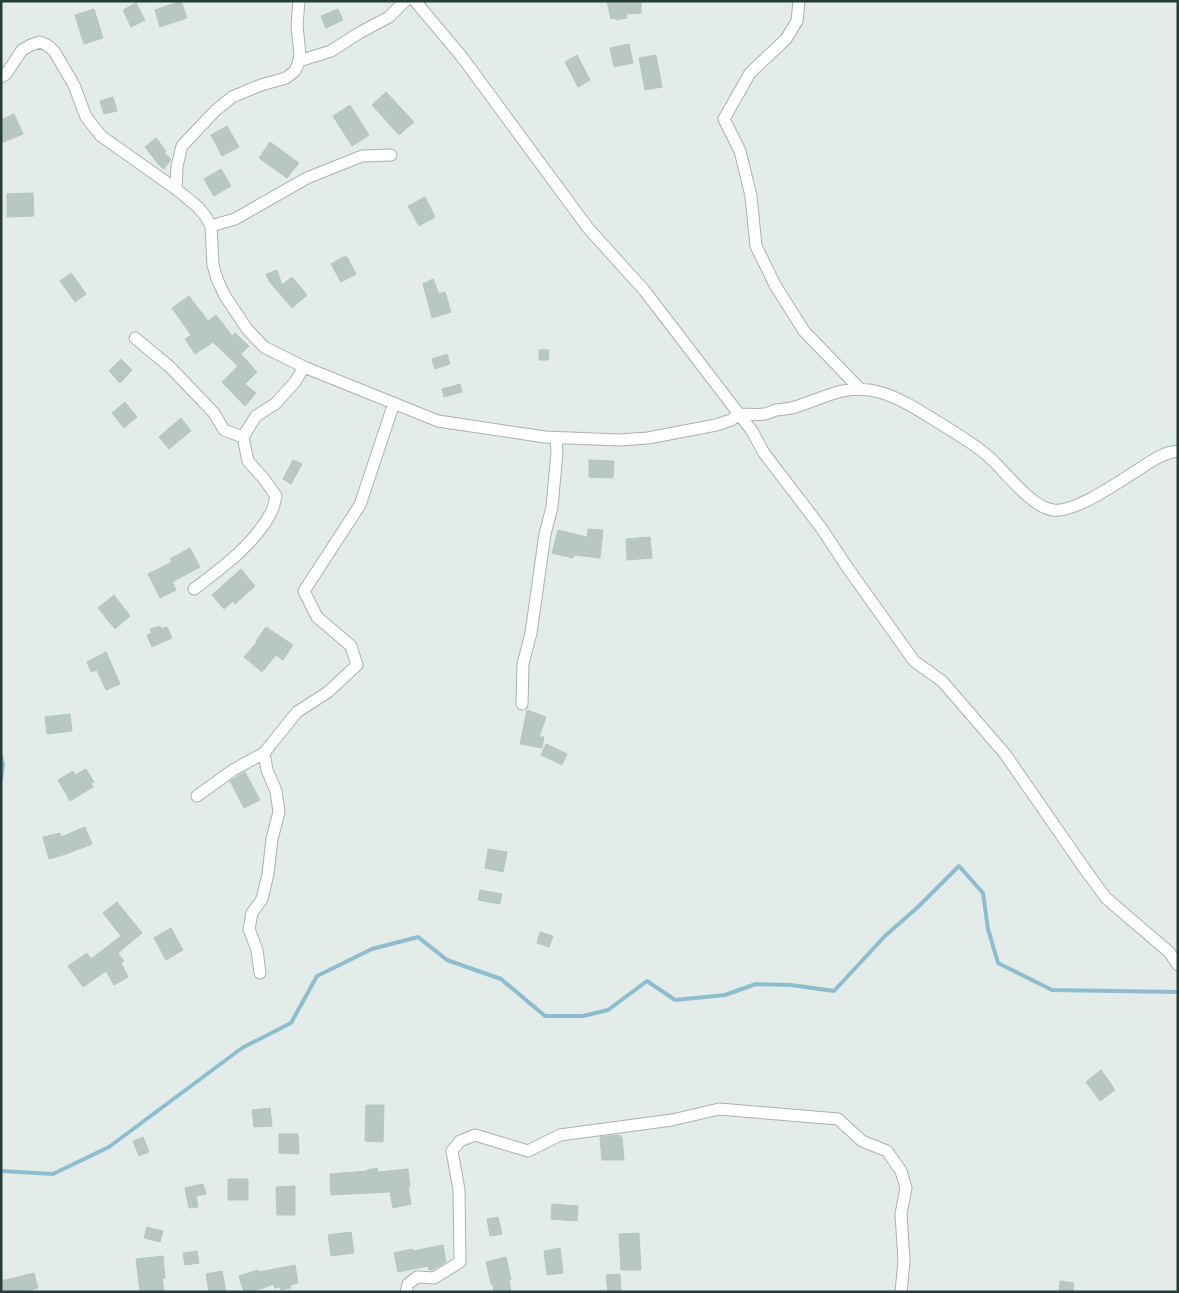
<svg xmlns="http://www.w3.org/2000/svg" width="1179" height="1293" viewBox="0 0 1179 1293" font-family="Rubik,sans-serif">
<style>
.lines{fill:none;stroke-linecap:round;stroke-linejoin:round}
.stream{stroke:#8ebece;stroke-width:4}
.building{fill:#b9c7c3;stroke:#b6c6c1}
.minor-casing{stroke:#a6b4b1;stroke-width:13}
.minor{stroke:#fff;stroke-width:11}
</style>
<rect width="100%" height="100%" fill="#e3ece9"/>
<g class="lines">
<!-- stream -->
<path class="stream" d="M1,757L3,764L1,779
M1,1171L53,1174L109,1147L242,1048L291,1023L317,976L372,949L418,937L447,960L501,979L545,1016H583L608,1010L647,981L675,1000L725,995L756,984L791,985L834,991L885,936L919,906L959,866L983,893L988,929L998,963L1052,990L1178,992"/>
</g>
<!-- building -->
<path class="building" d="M181,1L187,18L160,27L155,10Z
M607,1H641V13L626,14L627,18L616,20L615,18L611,19Z
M136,3L145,20L131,27L123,10Z
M94,9L103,38L84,44L75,15Z
M338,9L343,20L326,28L321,16Z
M629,44L633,63L614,67L610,48Z
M577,55L590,80L578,87L565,62Z
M656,55L662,87L645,90L639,58Z
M386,92L414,122L399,135L372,105Z
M113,97L117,111L104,114L100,101Z
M350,105L369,135L352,146L333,116Z
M14,114L23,134L1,143V120Z
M227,126L239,147L222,156L211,135Z
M156,138L166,151L164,153L171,159L164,169L159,165L145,147Z
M270,142L299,163L287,178L259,158Z
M221,169L231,186L214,196L204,179Z
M33,193L34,216L7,217V194Z
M425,197L435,217L419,226L408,206Z
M343,257H347L356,274L341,282L331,264Z
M277,270L282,285L292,277L307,295L292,308L269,281L266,274Z
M71,273L86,294L75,302L60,281Z
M433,279L439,294L445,292L451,312L432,318L423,284Z
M189,296L208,321L216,315L232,336L235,333L249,346L241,354L257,372L245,384L256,393L245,406L222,382L238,366L213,342L195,354L185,339L191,335L172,308Z
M539,350H549L548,360H539Z
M447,354L450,364L435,369L432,359Z
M121,359L132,370L120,383L109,371Z
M460,384L462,392L444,397L442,389Z
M125,402L137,417L124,428L112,413Z
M181,418L191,431L169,449L159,437Z
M293,460L302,464L291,484L283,479Z
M589,460L614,461L613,478L589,477Z
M588,529L603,530L600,558L574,555L573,558L552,553L558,530L587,537Z
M650,537L652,558L627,560L626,539Z
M190,548L200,567L172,582L176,590L160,598L148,574L172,562L170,559Z
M241,569L255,586L235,604L233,601L224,609L212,595Z
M114,595L130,616L115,629L98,608Z
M160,626L161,629L167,627L172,638L152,647L147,635L152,633L150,629Z
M266,627L293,645L283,660L276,655L262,672L244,657L257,642L256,641Z
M106,652L120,684L106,690L97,670L91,672L87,662Z
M527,710L546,717L539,737H544L542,748L520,744Z
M70,714L72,731L47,734L45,717Z
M546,744L567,754L562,765L541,755Z
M86,769L94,782L91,783L93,787L70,801L58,780L73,771L75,775Z
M245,772L260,800L244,808L230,781Z
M85,827L92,844L66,854L49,859L43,837L60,833L61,837Z
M488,849L507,852L503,872L485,868Z
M480,890L502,894L500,904L478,900Z
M117,902L142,933L118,953L124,961L121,963L128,977L114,985L106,971L83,987L68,966L87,953L91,959L121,936L103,913Z
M171,928L183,950L166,960L154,938Z
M540,932L553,936L549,947L537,943Z
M1101,1070L1115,1090L1100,1101L1086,1082Z
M366,1105H384L383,1142L365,1141Z
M270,1108L272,1126L254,1127L252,1110Z
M279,1134H298L299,1154L279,1153Z
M620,1135V1137H622L624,1160H602L600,1137Z
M143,1137L149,1152L139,1156L133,1141Z
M377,1168L378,1172L408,1169L410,1187H408L411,1204L393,1208L390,1192L331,1195L330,1174L367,1171V1170Z
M228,1179H248V1200H228Z
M203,1184L206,1194L196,1196L198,1207L189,1208L185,1188Z
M295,1186V1215H277L276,1187Z
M552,1204L578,1206L577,1221L551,1219Z
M498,1217L502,1234L490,1236L487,1219Z
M147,1227L163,1231L160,1242L144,1238Z
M351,1232L354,1253L331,1256L328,1235Z
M639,1233L641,1270H621L619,1234Z
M443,1245L446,1262L432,1270H429L428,1266L398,1272L394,1253L412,1249L413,1251Z
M560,1248L563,1273L547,1275L544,1251Z
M197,1251L199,1263L185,1265L183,1253Z
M163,1256L165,1278H162L164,1292H140L136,1259Z
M506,1257L511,1280H509L511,1292H494L493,1284H491L486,1262Z
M295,1265L298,1283L290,1285L291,1288L281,1290L280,1287L274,1288V1284L252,1292H244L239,1276L258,1270L259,1272Z
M222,1271L226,1292H209L206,1274Z
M34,1273L38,1288L23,1292H1V1281Z
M620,1274L621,1292H608L606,1275Z
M1060,1281L1074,1283L1073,1292H1059Z"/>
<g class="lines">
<defs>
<path id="minor" d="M415,1L462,57L588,228L644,290L752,431L764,453L822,529L845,564L914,661L942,681L1005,754L1084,868L1106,898L1169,952L1178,965
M799,1L797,21L786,39L750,73L724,119L740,151L751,196L756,246L775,285L804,331L859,388
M299,61L331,51L359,33L389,17L405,1
M1,77L6,74L22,50L31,45L40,42L47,45L54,51L74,85L86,117L101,136L176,189L198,207L206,217L211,226L213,265L217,279L225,296L247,329L264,347L304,367L438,421L545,437L619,440L648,438L716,425L731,420L739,414C747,414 757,415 765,414C769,413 773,411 776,410C782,409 789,409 795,407C825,398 846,383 879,392C904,399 924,414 946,427C960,436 977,446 989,457C1006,472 1031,507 1053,510C1076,513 1123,479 1144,466C1154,459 1165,452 1178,451
M176,189L177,166L182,146L215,111L232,97L261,85L286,78L295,71L298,64L300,55L297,25L299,1
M211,226L235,219L307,178L362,156L391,155
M135,338L170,367L214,413L224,430L243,437
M194,589C223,567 255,544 272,511C274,506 275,500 276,496L264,479L248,461L243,437L256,416L275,404L295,382L304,367
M522,704L523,664L531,633L545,534L552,507L557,452L556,438
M197,796L233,770L264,753L297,712L328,692L357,665L351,646L317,617L304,591L360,505L394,403
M260,973L257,950L249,929L252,913L262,899L268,874L272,839L279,812L276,791L267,770L264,753
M406,1292L408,1284L417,1277L434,1278L460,1262L459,1190L452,1151L460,1141L475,1135L528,1151L560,1135L672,1120L719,1109L838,1119L862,1141L887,1151L901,1171L906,1188L901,1214L904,1261L901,1292"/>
</defs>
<!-- minor casing -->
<use href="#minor" class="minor-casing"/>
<!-- minor -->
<use href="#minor" class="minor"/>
</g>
<!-- border -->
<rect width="1179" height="1293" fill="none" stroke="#243d39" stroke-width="5"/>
</svg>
